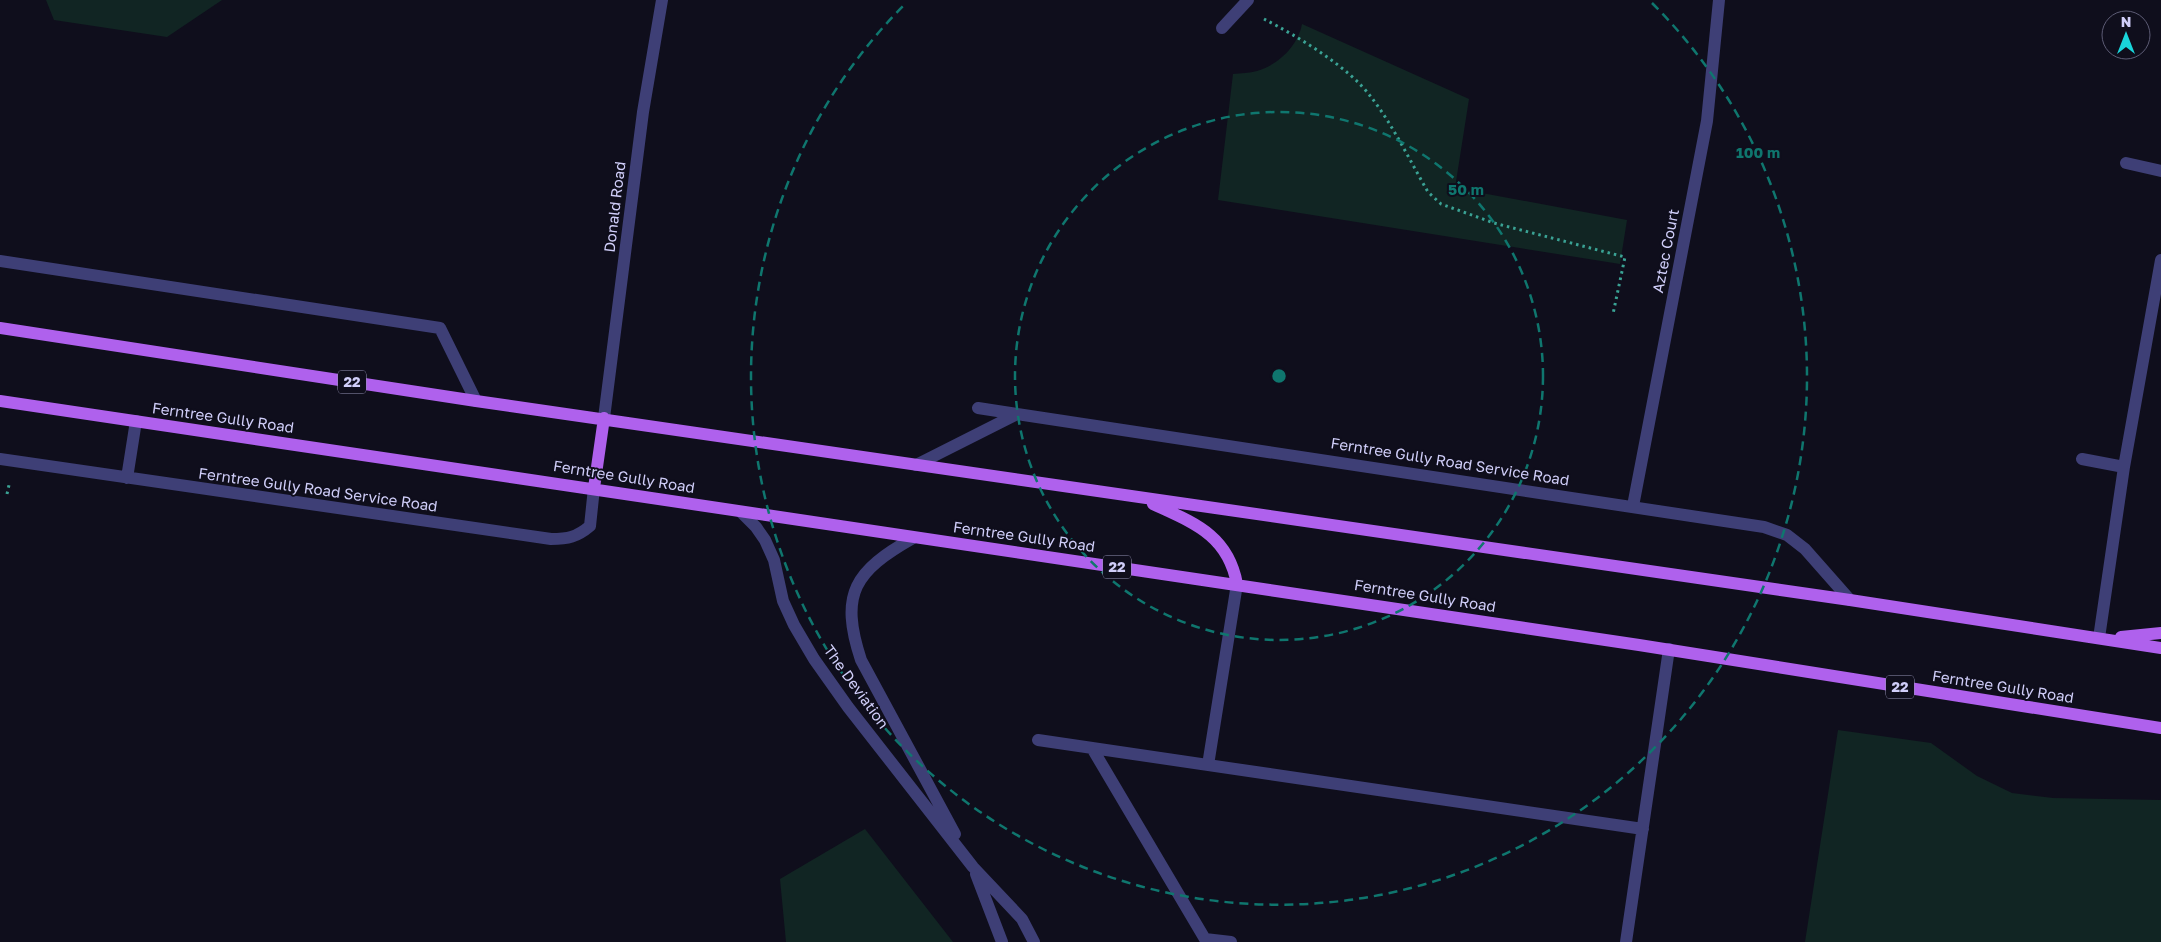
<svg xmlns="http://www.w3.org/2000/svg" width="2161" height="942" viewBox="0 0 2161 942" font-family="'Golos Text',sans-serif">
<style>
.green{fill:#112523}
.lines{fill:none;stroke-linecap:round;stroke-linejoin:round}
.path{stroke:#3aa294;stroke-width:3;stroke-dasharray:2.5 4;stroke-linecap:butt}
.minor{stroke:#3e3f76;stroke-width:12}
.major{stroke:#af61ed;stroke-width:12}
.ring{fill:none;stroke:#0f766e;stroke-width:2.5;stroke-dasharray:9 6}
.labels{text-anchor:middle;stroke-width:4;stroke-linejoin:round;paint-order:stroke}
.shield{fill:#0f0e1c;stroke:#9694b7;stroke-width:1}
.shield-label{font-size:14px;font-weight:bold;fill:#d0cef9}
.street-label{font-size:15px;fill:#d0cef9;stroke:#0f0e1c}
.centre{fill:#0f766e;stroke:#0f0e1c;stroke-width:2.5}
.ring-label{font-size:15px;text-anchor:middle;font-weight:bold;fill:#0f766e;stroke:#0f0e1c;stroke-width:4;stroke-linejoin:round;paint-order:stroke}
</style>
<rect width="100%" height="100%" fill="#0f0e1c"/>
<!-- green -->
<path class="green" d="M46,0H222L167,37L54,20Z
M1302,24L1469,99L1455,188L1627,220L1620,264L1218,200L1233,74C1241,73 1250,73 1257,71C1278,65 1298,46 1302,24Z
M1838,730L1931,743L1977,776L2012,793L2053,798L2161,800V942H1805Z
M865,829L953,942H786L780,879Z"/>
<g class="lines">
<!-- path -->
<path class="path" d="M1264,19C1297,36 1349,67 1371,97C1393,125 1410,161 1428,192L1441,204L1494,223L1625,257L1613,314
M7,494L9,485"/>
<!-- minor -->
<path class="minor" d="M1222,28L1248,0
M2126,163L2161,171
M0,261L440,328L476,401
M978,408L1017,414
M604,418L643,112L662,0
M0,459L551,539C568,539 577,537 590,526L594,488
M2082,459L2124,467
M916,465L1017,414L1764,527L1787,535L1805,549L1850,600
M127,478L136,421
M1633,506L1707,121L1719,0
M741,512L756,527L765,540L774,560L783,601L794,625L814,659L848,707L973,867L1022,919L1034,942
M913,538C855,571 839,593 861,660L955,834
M2099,638L2124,467L2161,260
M1038,740L1643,829
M1092,748L1205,939L1231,942
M1208,765L1237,584
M976,874L1002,942
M1626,942L1669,649"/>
<!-- major -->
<path class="major" d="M0,328L476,401L1850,600L2161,648
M0,401L1639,645L2161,728
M594,488L604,418
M1153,504C1194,523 1228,535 1237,584
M2121,637L2161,633"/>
</g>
<!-- distance rings -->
<g class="ring">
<circle cx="1279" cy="376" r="264"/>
<path d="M1652 3A528 528 0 1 1 906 3"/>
</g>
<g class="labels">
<!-- shield labels -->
<g class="shield">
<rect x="338" y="370.5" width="28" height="23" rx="4"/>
<rect x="1103" y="555.5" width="28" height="23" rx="4"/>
<rect x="1886" y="675.5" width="28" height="23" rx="4"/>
</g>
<g class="shield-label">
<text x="352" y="387">22</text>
<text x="1117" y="572">22</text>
<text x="1900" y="692">22</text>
</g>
<!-- street labels -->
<g class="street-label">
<text transform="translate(615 207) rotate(-83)" y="5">Donald Road</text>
<text transform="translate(1666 251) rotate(-79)" y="5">Aztec Court</text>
<text transform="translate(223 418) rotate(8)" y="5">Ferntree Gully Road</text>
<text transform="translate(1450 462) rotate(9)" y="5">Ferntree Gully Road Service Road</text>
<text transform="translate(624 477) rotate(9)" y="5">Ferntree Gully Road</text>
<text transform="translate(318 490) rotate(8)" y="5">Ferntree Gully Road Service Road</text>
<text transform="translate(1024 537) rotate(8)" y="5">Ferntree Gully Road</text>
<text transform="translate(1425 596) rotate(9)" y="5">Ferntree Gully Road</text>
<text transform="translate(856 687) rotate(54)" y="5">The Deviation</text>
<text transform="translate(2003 687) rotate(9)" y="5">Ferntree Gully Road</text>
</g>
</g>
<circle cx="1279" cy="376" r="8" class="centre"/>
<g class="ring-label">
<text x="1758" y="158">100 m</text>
<text x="1466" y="195">50 m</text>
</g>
<!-- north arrow -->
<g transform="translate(2126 35)"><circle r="24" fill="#0f0e1c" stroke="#5c5b74"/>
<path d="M0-4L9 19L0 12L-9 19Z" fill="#19d5db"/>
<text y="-8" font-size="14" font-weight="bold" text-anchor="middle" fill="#d0cef9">N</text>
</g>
</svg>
